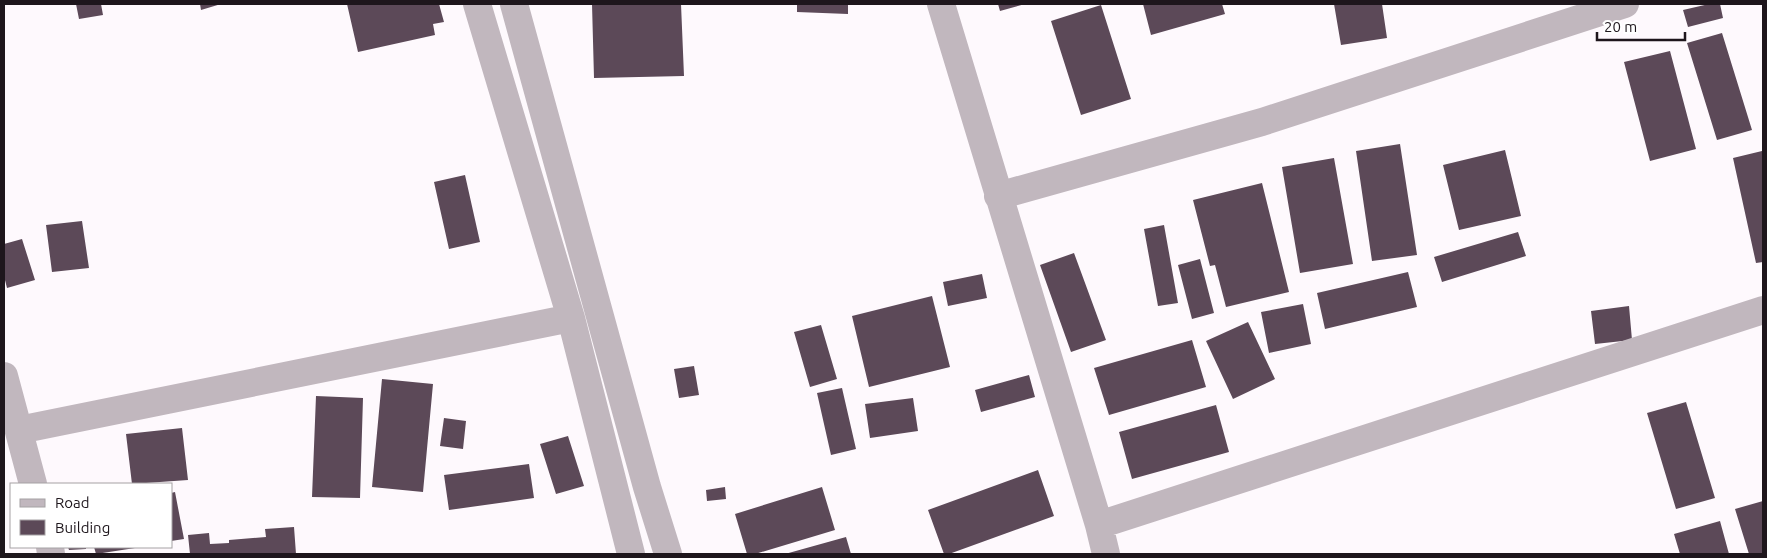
<svg xmlns="http://www.w3.org/2000/svg" width="1767" height="558" viewBox="0 0 1767 558" font-family="Ubuntu,sans-serif">
<style>
.building{fill:#5c4958}
.lines{fill:none;stroke-linecap:round;stroke-linejoin:round}
.minor{stroke:#c1b7be;stroke-width:28}
</style>
<rect width="100%" height="100%" fill="#fef9fd"/>
<!-- building -->
<path class="building" d="M76,4H101L103,15L79,19Z
M200,4H221L201,10Z
M347,4H439L444,22L433,24L435,35L358,52Z
M592,4H681L684,76L594,78Z
M797,4H848V14L797,12Z
M998,4H1025L1000,11Z
M1143,4H1222L1225,14L1151,35Z
M1334,4H1382L1387,38L1341,45Z
M1709,4H1720L1723,18L1688,27L1683,10Z
M1101,5L1131,99L1081,115L1051,21Z
M1722,33L1752,130L1717,140L1687,43Z
M1670,51L1696,149L1650,161L1624,62Z
M1400,144L1417,255L1372,261L1356,151Z
M1505,150L1521,216L1459,230L1443,165Z
M1762,151L1763,262L1756,263L1733,158Z
M1334,158L1353,264L1300,273L1282,167Z
M465,175L480,242L449,249L434,182Z
M1262,183L1289,292L1226,307L1215,265L1210,266L1193,200Z
M82,221L89,268L52,272L46,225Z
M1164,225L1178,303L1158,306L1144,229Z
M1518,232L1526,256L1442,282L1434,257Z
M22,239L35,280L7,288L4,276V244Z
M1074,253L1106,340L1071,352L1040,265Z
M1200,259L1214,313L1192,319L1178,265Z
M1408,272L1417,307L1325,329L1317,293Z
M982,274L987,298L948,306L943,282Z
M932,296L950,367L869,387L852,316Z
M1303,304L1311,344L1269,353L1261,312Z
M1629,306L1632,340L1595,344L1591,311Z
M1248,322L1275,379L1233,399L1206,341Z
M821,325L837,379L810,387L794,332Z
M1192,340L1206,387L1109,415L1094,368Z
M694,366L699,395L679,398L674,369Z
M1029,375L1035,397L981,412L975,390Z
M382,379L433,384L423,492L372,487Z
M842,388L856,449L831,455L817,393Z
M316,396L363,398L360,498L312,497Z
M913,398L918,431L870,438L865,404Z
M1686,402L1715,498L1676,509L1647,413Z
M1216,405L1229,452L1132,479L1119,432Z
M444,418L466,421L463,449L440,446Z
M182,428L188,480L132,484L126,434Z
M568,436L584,486L556,494L540,444Z
M529,464L534,498L449,510L444,475Z
M1038,470L1054,516L949,554H944L928,510Z
M725,487L726,499L707,501L706,490Z
M822,487L835,530L755,554H747L735,514Z
M175,492L184,539L171,541V493Z
M1763,501V554H1749L1735,509Z
M1720,521L1729,554H1680L1674,534Z
M294,527L296,554H190L188,535L209,533L210,544L229,543V540L266,537L265,529Z
M846,537L851,554H785Z
M68,547H86V549L69,550Z
M94,547H135V548L96,554Z"/>
<g class="lines">
<!-- minor -->
<path class="minor" d="M477,4L571,318L631,554
M514,4L647,487L668,554
M941,4L1099,525L1106,554
M998,196L1262,122L1625,4
M4,376L33,484
M19,430L571,318
M1099,525L1763,310
M50,547L51,554"/>
</g>
<!-- border -->
<rect width="1767" height="558" fill="none" stroke="#1e161c" stroke-width="10"/>
<!-- legend -->
<rect x="10" y="483" width="162" height="65" fill="#ffffff" stroke="#a5a2a4"/>
<rect x="20" y="499" width="25" height="8" fill="#c1b7be" stroke="#a5a2a4"/>
<text x="55" y="508" font-size="15" fill="#1e161c">Road</text>
<rect x="20" y="520" width="25" height="15" fill="#5c4958" stroke="#a5a2a4"/>
<text x="55" y="533" font-size="15" fill="#1e161c">Building</text>
<!-- scale -->
<path d="M1597 32v8h88v-8" fill="none" stroke="#1e161c" stroke-width="2.5"/>
<text x="1604" y="32" font-size="15" fill="#1e161c" stroke="#ffffff" stroke-width="4" paint-order="stroke">20 m</text>
</svg>
